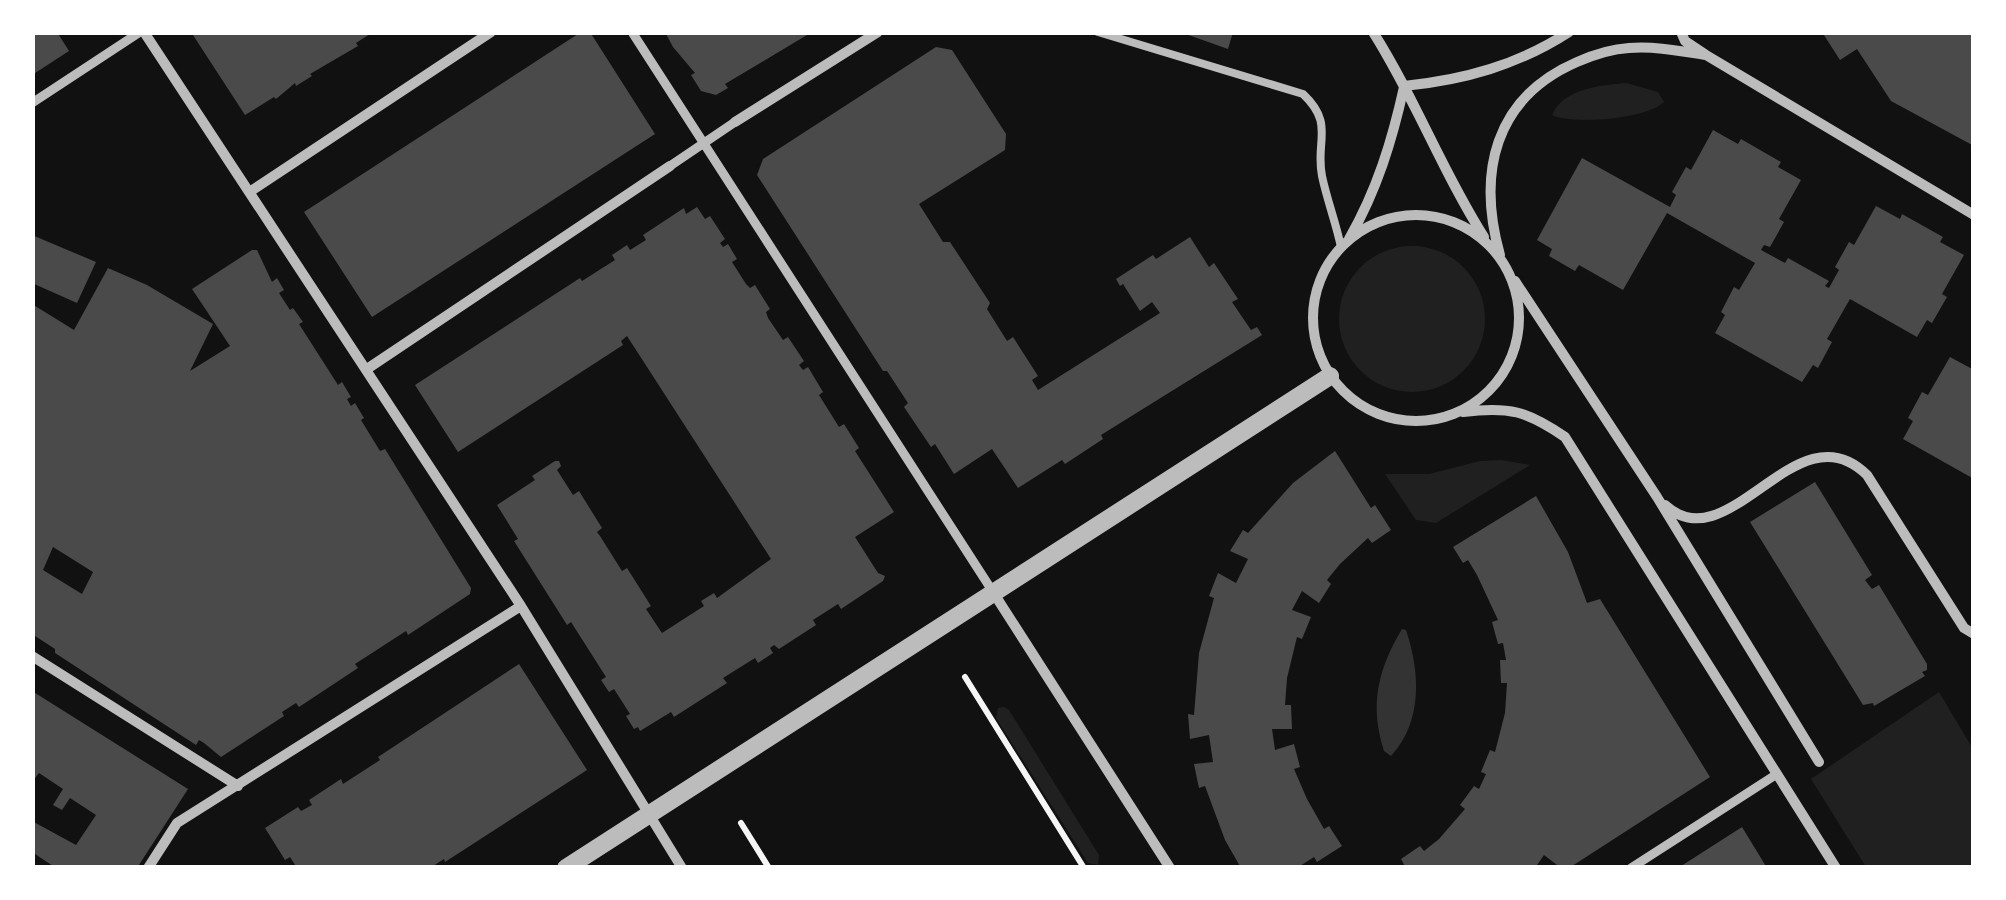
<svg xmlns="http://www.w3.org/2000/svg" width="2006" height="900" viewBox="0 0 2006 900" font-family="'IBM Plex Sans',sans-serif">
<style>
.green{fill:#202020}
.water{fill:#333}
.building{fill:#4a4a4a;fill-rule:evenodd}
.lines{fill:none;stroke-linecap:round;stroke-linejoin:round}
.path{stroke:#f5f5f5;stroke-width:6}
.service{stroke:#bcbcbc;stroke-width:8}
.pedestrian{stroke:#bcbcbc;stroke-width:9}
.minor{stroke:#bcbcbc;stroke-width:10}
.tertiary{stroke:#bcbcbc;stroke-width:18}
</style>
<rect width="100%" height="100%" fill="#111"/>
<!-- green -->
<path class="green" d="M1626,83L1658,92L1664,102C1647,119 1573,125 1552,115C1563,89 1600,85 1626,83Z
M1339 319a73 73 0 1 1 146 0a73 73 0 1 1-146 0Z
M1501,460L1530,465L1436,523L1416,520L1385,474H1429L1480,461Z
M1939,692L1973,749V867H1866L1811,779Z
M1004,707L1009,710L1099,855L1098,865L1088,863L996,718L998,708Z"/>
<!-- water -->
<path class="water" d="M1402,629L1406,630C1420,672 1423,721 1391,756L1384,751C1369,705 1378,669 1402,629Z"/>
<!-- building -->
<path class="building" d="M32,32H57L69,51L32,75Z
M191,32H373L356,43L358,46L310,74L312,76L296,86L295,83L276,99L274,97L245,115Z
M581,32H590L655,134L372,317L304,212Z
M665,32H812L725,84L728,88L716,95L701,91L691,75L695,73L673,47Z
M1180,32H1233L1228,49Z
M1822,32H1974V146L1891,101L1857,49L1840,60Z
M936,47L952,50L1006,134L1005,150L919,204L943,242H950L990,303L987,309L1007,341L1013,337L1038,376L1032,380L1038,390L1160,313L1152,302L1140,311L1123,284L1120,286L1116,279L1153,255L1156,259L1190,237L1209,267L1214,263L1238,299L1232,302L1251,330L1257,327L1262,335L1101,435L1103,439L1065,464L1062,460L1018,488L992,449L954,474L935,444L931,447L904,407L908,403L906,400L887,371H883L757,175L763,159Z
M1713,130L1738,144L1741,139L1781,162L1778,167L1801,180L1779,219L1784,222L1770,247L1764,245L1761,250L1785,263L1788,258L1829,281L1825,286L1829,288L1839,270L1835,267L1849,242L1854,245L1876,206L1900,219L1902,214L1943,237L1940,242L1964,255L1942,294L1947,297L1932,323L1927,320L1917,337L1850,299L1827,339L1832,342L1818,368L1813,365L1802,382L1715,333L1725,315L1721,312L1734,287L1739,290L1755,263L1667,213L1623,290L1579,265L1575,271L1549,256L1552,249L1537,240L1582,158L1670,207L1676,195L1672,192L1686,167L1691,170Z
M697,207L705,219L710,216L725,239L720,243L723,247L728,244L737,259L732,262L746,284L750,288L755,285L770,309L766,312L768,318L783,340L788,337L804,361L799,365L803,370L808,367L823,392L819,395L839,427L844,424L859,448L855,451L894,512L855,537L878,573L885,576L883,581L841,609L838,604L813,620L816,625L779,649L774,645L770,648L773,653L758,663L755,658L723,678L727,683L674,717L671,712L640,731L638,727L634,729L626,716L630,714L614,689L609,692L601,680L606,677L571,622L567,625L514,541L518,539L497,505L535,480L532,476L555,461H559L561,466L557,470L573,495L579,491L602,528L597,532L600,536L622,571L627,568L651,606L646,609L662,633L704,606L701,601L714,593L717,598L771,559L627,336L621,341L623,345L458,452L415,385L580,278L582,281L615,260L612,255L627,245L630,250L646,240L643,235L684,208L686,214Z
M32,235L96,262L77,303L32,283Z
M252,250H257L272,282L277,278L284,290L279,293L290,310L293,308L303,322L299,324L338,385L342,382L351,397L347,399L351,406L355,403L364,418L361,420L380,451L385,449L471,588L470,594L408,635L406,631L355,664L358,668L299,707L296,703L282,712L284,716L221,757L204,743L199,740L196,745L55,653V649L32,634V304L74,330L108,268L147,285L213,324L190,371L230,346L192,289ZM53,547L93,572L82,594L43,570Z
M1950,357L1974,370V479L1903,439L1913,421L1908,418L1922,392L1928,395Z
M1335,451L1371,508L1375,505L1391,530L1372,543L1368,538L1340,564L1327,580L1331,584L1319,603L1302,591L1292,610L1311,617L1302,639L1297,637L1287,678L1285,705H1291L1292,729H1272L1275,750L1294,744L1300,767L1294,769L1307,799L1324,829L1329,826L1342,846L1317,862L1314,857L1297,868H1241L1225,840L1205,786L1199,788L1197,779L1194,764L1213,762L1209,735L1190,739L1188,714L1194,715L1199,653L1214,598L1209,596L1218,573L1236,583L1248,559L1230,551L1243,530L1248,533L1293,483Z
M1815,482L1872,575L1865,580L1868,584L1872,589L1879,585L1927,664V670L1922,672L1925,676L1874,706L1873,703L1863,705L1750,522Z
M1536,496L1568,552L1587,603L1600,599L1710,777L1569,868H1561L1544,855L1535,868H1406L1401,859L1420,846L1424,851L1439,839L1465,809L1460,805L1474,786L1479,789L1486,774L1481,772L1490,750L1495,752L1505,713L1507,683H1501L1500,660H1506L1503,643L1498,644L1492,622L1498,620L1477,575L1468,560L1463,563L1453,547Z
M519,664L587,770L445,862L444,859L430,868H297L290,857L285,860L265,828L298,807L301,811L312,805L309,800L341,779L343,784L380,760L378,757Z
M32,691L188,789L137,868H56L32,852V821L76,845L96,815L70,798L62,810L53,805L63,789L39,773L32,782Z
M1742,827L1767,868H1678Z"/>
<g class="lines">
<!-- path -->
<path class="path" d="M965,677L1084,868
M741,823L769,868"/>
<!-- service -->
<path class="service" d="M1098,32L1303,94C1335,124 1315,141 1322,176C1327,200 1336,223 1341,247"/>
<!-- pedestrian -->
<path class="pedestrian" d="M632,32L993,592
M32,103L140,32
M670,166L735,122
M1631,868L1777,774"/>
<!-- minor -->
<path class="minor" d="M144,32L521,606L682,868
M1373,32C1415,98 1442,171 1484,237
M1681,32L1685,41L1706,55L1974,215
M1404,86C1464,80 1518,65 1569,32
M735,122L878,32
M251,191L491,32
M1313 318a103 103 0 1 1 206 0a103 103 0 1 1-206 0Z
M1349,239C1377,190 1392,141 1404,87
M1500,255C1477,173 1494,98 1577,62C1593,55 1611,49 1629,48C1655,46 1680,51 1706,55
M1515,281L1657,497L1819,762
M367,369L670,166
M1463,412C1509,406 1527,411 1565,437L1836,868
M1665,505C1729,564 1797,405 1867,475L1964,628L1974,634
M993,592L1170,868
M32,656L238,786
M148,868L177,823L521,606"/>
<!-- tertiary -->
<path class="tertiary" d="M566,868L1330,376"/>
</g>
<!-- border -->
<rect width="2006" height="900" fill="none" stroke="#ffffff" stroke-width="70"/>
</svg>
